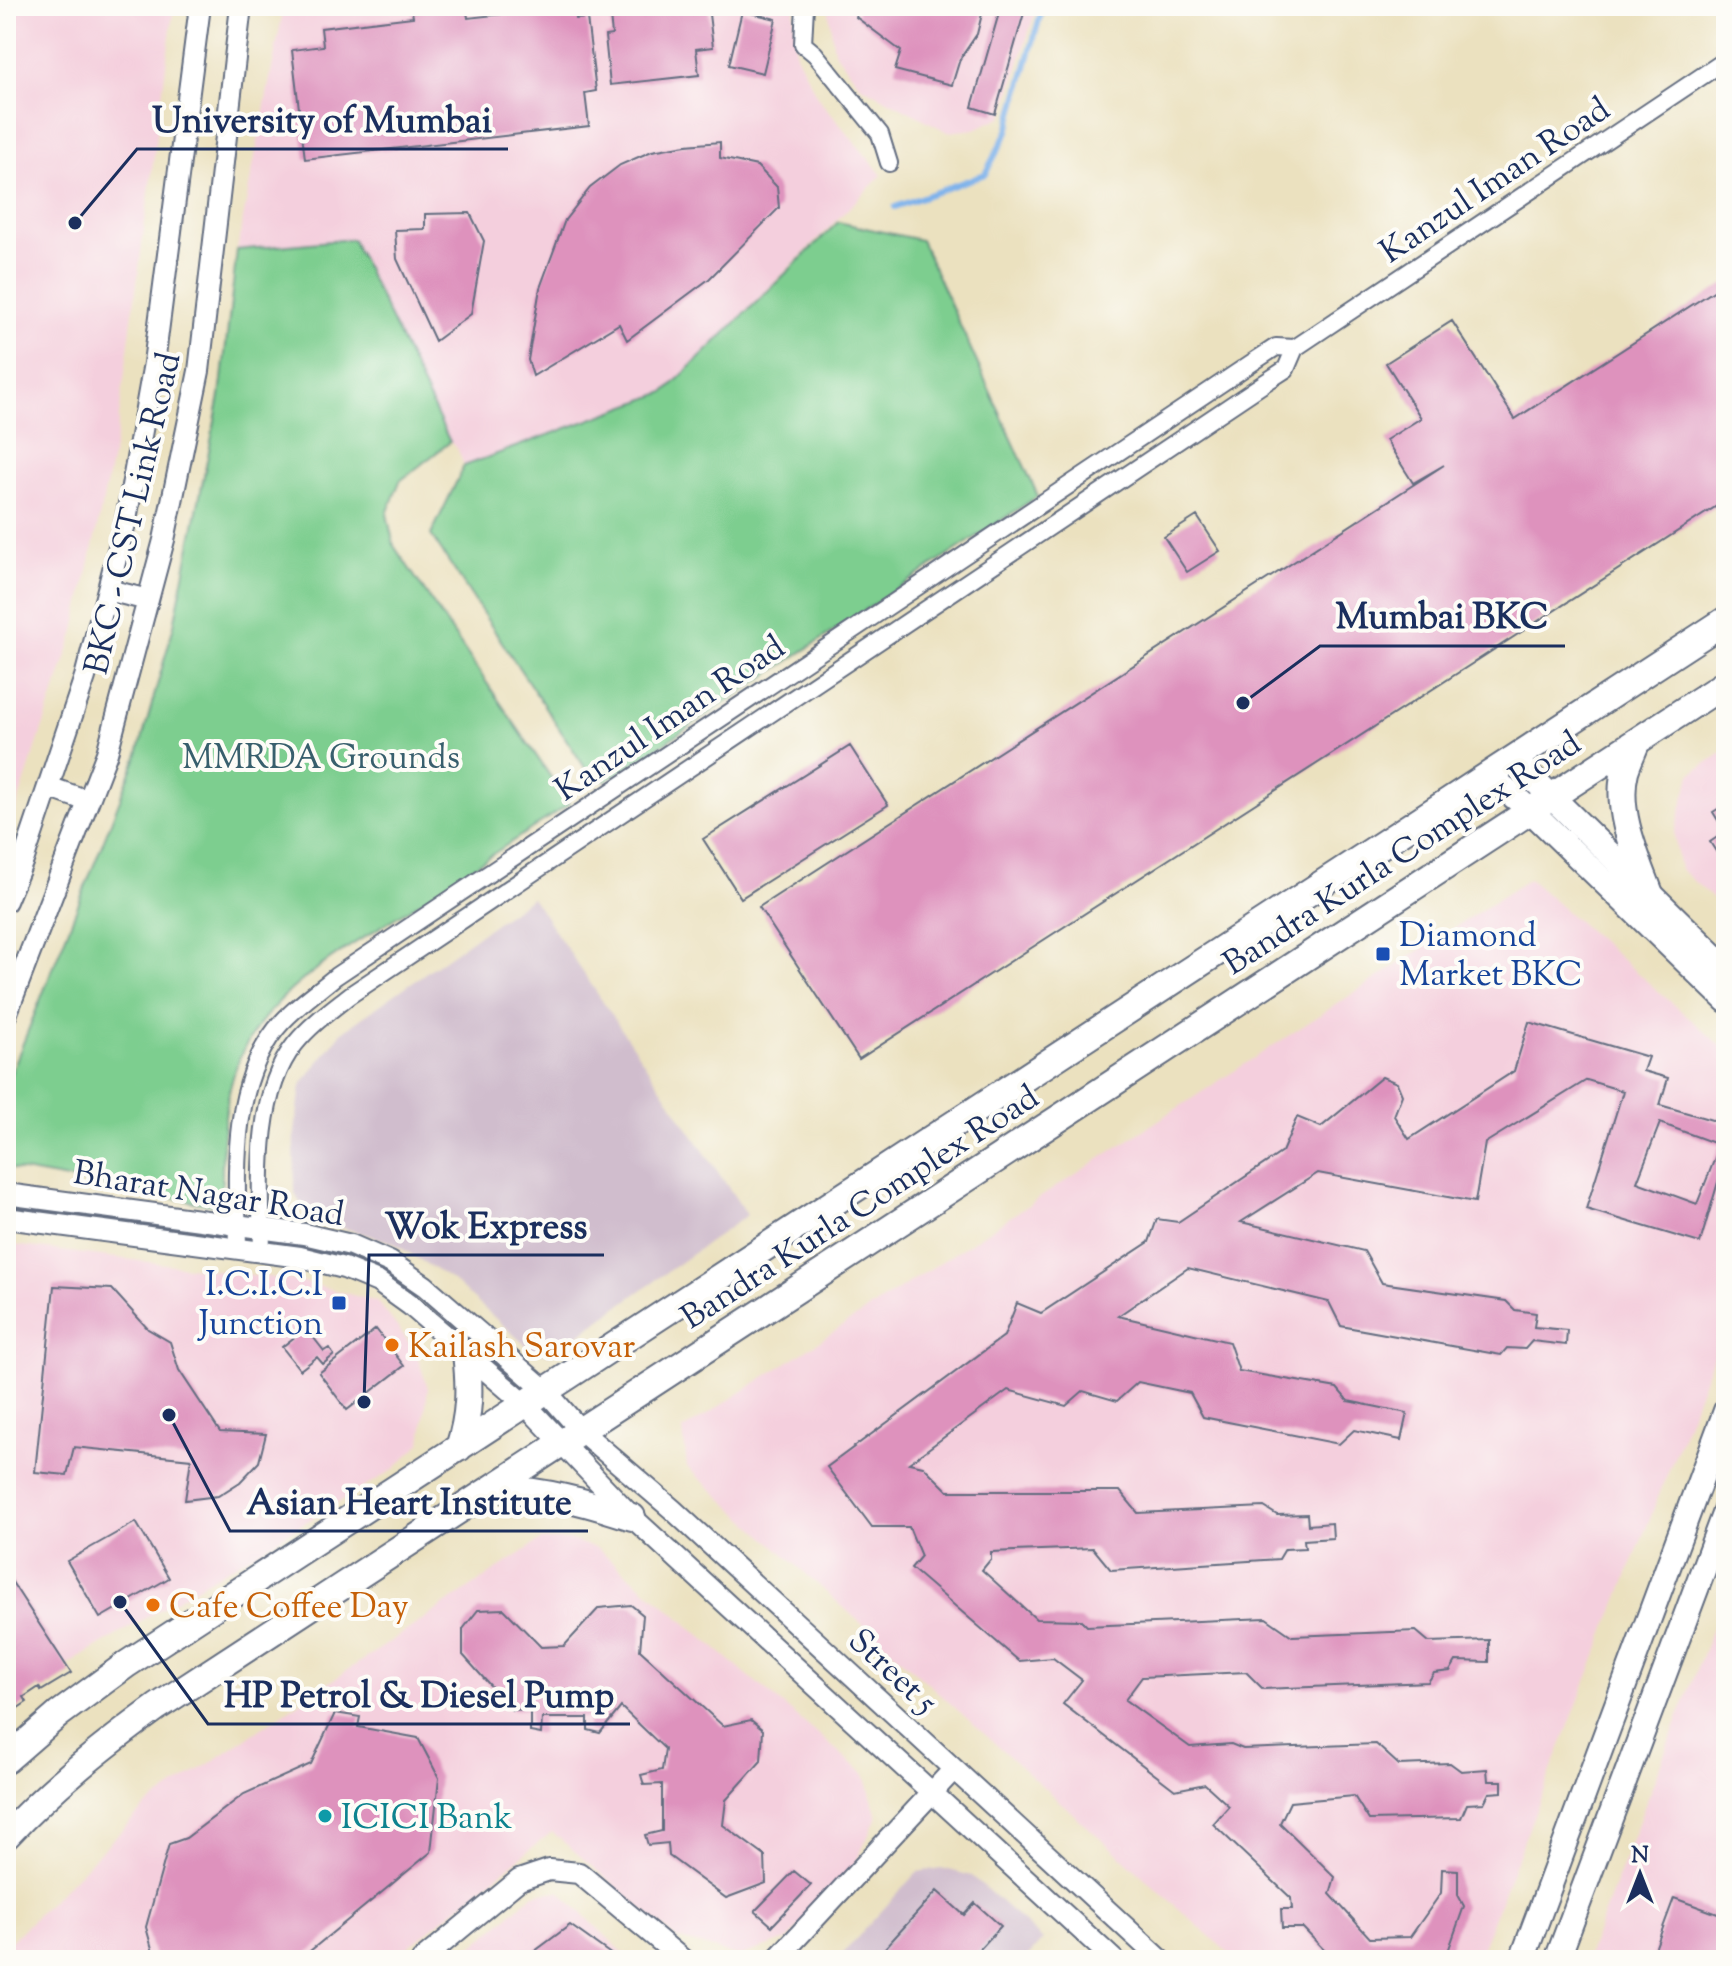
<svg xmlns="http://www.w3.org/2000/svg" width="1732" height="1966" viewBox="0 0 1732 1966" font-family="'Sorts Mill Goudy',serif">
<style>
.built{fill:#f4cfdd}
.industrial{fill:#d0bdcd}
.green{fill:#7dce8f;stroke:#4c7e76;stroke-width:2}
.lines{fill:none;stroke-linecap:round;stroke-linejoin:round}
.stream{stroke:#7eb2eb;stroke-width:6}
.building{fill:#de92bd;fill-rule:evenodd}
.minor-casing{stroke:#646d80;stroke-width:20}
.tertiary-casing{stroke:#646d80;stroke-width:24}
.secondary-casing{stroke:#646d80;stroke-width:28}
.primary-casing{stroke:#646d80;stroke-width:30}
.minor{stroke:#fff;stroke-width:16}
.tertiary{stroke:#fff;stroke-width:20}
.secondary{stroke:#fff;stroke-width:24}
.primary{stroke:#fff;stroke-width:26}
.transit-dot{fill:#1a4fb4;stroke:#fdfcf7;stroke-width:3}
.food-dot{fill:#e8710a;stroke:#fdfcf7;stroke-width:3}
.culture-dot{fill:#0f9aa8;stroke:#fdfcf7;stroke-width:3}
.labels{text-anchor:middle;stroke-width:8;stroke-linejoin:round;paint-order:stroke}
.street-label{font-size:34px;fill:#1b2f5e;stroke:#fdfcf7}
.park-label{font-size:34px;fill:#385f6d;stroke:#fdfcf7}
.transit-label{font-size:34px;fill:#164399;stroke:#fdfcf7;text-anchor:start}
.food-label{font-size:34px;fill:#c56008;stroke:#fdfcf7;text-anchor:start}
.culture-label{font-size:34px;fill:#0d838f;stroke:#fdfcf7;text-anchor:start}
.leader{fill:none;stroke:#1b2f5e;stroke-width:3}
.callout-dot{fill:#1b2f5e;stroke:#fdfcf7;stroke-width:3}
.callout-label{font-size:36px;text-anchor:middle;font-weight:bold;fill:#1b2f5e;stroke:#fdfcf7;stroke-width:8;stroke-linejoin:round;paint-order:stroke}
</style>
<rect width="100%" height="100%" fill="#fdfcf7"/>
<filter id="ink" filterUnits="userSpaceOnUse"><feTurbulence type="fractalNoise" baseFrequency=".0125" numOctaves="2"/><feDisplacementMap in="SourceGraphic" scale="16" xChannelSelector="R" yChannelSelector="G"/><feConvolveMatrix kernelMatrix="1 2 1 2 8 2 1 2 1" color-interpolation-filters="sRGB"/></filter>
<filter id="wash" filterUnits="userSpaceOnUse"><feTurbulence type="fractalNoise" baseFrequency=".006" numOctaves="4" result="noise"/><feDisplacementMap in="SourceGraphic" scale="32" xChannelSelector="R" yChannelSelector="G"/><feGaussianBlur stdDeviation="1.8" result="paint"/><feColorMatrix in="noise" values="0 0 0 0 0 0 0 0 0 0 0 0 0 0 0 0 0 1.4 0 .05"/><feComposite in="paint" operator="in"/></filter>
<g filter="url(#wash)">
<rect width="100%" height="100%" fill="#ebe1bf"/>
<!-- built -->
<path class="built" d="M6,6H174L116,439L75,631L6,838Z
M284,6H794L796,54L818,98L882,175L665,392L464,466L458,450L450,442L352,239L237,250Z
M828,6H1037L1003,116L975,129L948,132L861,86L834,51Z
M1726,750V910L1680,869L1674,835L1691,774Z
M1529,879L1726,1050V1324L1477,1960H1236L687,1467L683,1430Z
M6,1244L300,1281L378,1302L415,1350L428,1388L421,1443L393,1470L79,1658L6,1705Z
M541,1540H571L598,1549L865,1774L877,1817L853,1869L787,1940L739,1956L677,1939L552,1832L392,1960H6V1946L145,1807Z
M1726,1592V1960H1586Z
M559,1891L631,1960H457L534,1894Z"/>
<!-- industrial -->
<path class="industrial" d="M532,897L747,1215L550,1355L530,1349L453,1281L392,1242L309,1218L295,1194L294,1139L301,1085L342,1032Z
M941,1868L972,1876L1043,1940L1025,1960H837L917,1872Z"/>
<!-- green -->
<path class="green" d="M838,222L921,240L1038,496L607,781L592,778L431,535L464,466L665,392Z
M352,239L450,442L400,481L387,514L394,546L569,804C518,838 467,871 417,904C354,945 272,985 240,1057C220,1104 222,1157 222,1207L6,1168V1086L138,754L174,625L220,396L237,250Z"/>
<g class="lines">
<!-- stream -->
<path class="stream" d="M895,207L985,174L1008,131L1043,6"/>
</g>
<g id="blocks">
<!-- building -->
<path class="building" d="M411,6H466L468,18L575,6L576,19L587,18L596,91L585,93L589,126L305,159L292,50L323,46L321,28L413,17Z
M609,6H643L644,13L680,9V6H708L713,47L696,49L699,75L610,85L605,36L612,35Z
M859,6H984L977,34L960,59L952,85L895,70L901,51L856,17Z
M1001,6H1026L995,114L972,107Z
M742,11L776,19L763,73L729,65Z
M720,142V158L757,166L777,187L779,208L709,279L627,340L619,324L533,376L528,360L540,288L565,220L590,188L620,165L652,151L686,145Z
M470,213L484,241L471,314L435,341L397,259L395,230L425,229V214Z
M1726,283V500L859,1059L759,907L1444,465L1413,483L1386,440L1421,418L1386,363L1452,321L1515,419Z
M1197,516L1220,551L1187,572L1164,537Z
M850,746L888,805L741,898L703,839Z
M1726,804V867L1710,842L1725,832L1713,812Z
M1529,1022L1648,1057L1643,1071L1668,1078L1660,1105L1726,1124V1155L1700,1243L1586,1209L1623,1091L1587,1080L1485,1143L1475,1202L1318,1173L1241,1222L1364,1251L1382,1283L1506,1301L1515,1310L1536,1313L1534,1327L1567,1330L1566,1345L1532,1341L1525,1349L1507,1348L1501,1355L1341,1326L1329,1302L1188,1268L1118,1316L1229,1342L1239,1371L1337,1388L1348,1401L1407,1413L1401,1440L1354,1430L1339,1444L1203,1417L1190,1393L1138,1382L1117,1401L1083,1391L1066,1406L1008,1390L909,1463L923,1466L948,1491H1120L1138,1513L1264,1507L1277,1515L1307,1514L1308,1525L1332,1523L1333,1538L1304,1540L1305,1548L1285,1549L1279,1559L1111,1570L1093,1548L991,1552V1559L982,1570L1036,1619L1081,1620L1087,1626L1266,1618L1292,1636L1416,1631L1429,1642L1489,1640V1662L1456,1661L1450,1671L1434,1673L1428,1682L1263,1689L1246,1672L1142,1677L1125,1700L1190,1747L1231,1744L1243,1749L1376,1744L1399,1765L1450,1763L1461,1771L1487,1769L1488,1781H1502V1792L1489,1793L1484,1803L1467,1804L1461,1818L1369,1820L1354,1796L1290,1802L1280,1823L1335,1877L1330,1894L1370,1938L1410,1937L1441,1893L1442,1869L1458,1870V1895L1464,1906L1445,1960H1318L1326,1952L1303,1928H1282L1281,1909H1292L1291,1898L1213,1824L1229,1806L1205,1784L1175,1790L1063,1704L1082,1680L1053,1658L1019,1661L911,1568L921,1556L909,1527H872L827,1467L1004,1336L1017,1303L1041,1313L1149,1242L1157,1219L1178,1222L1282,1152L1297,1117L1321,1127L1382,1077L1397,1083L1402,1095L1394,1116L1409,1139L1514,1071ZM1660,1123L1720,1145L1697,1204L1637,1182Z
M54,1286L112,1289L148,1329L170,1342L179,1370L220,1432L266,1434L259,1462L240,1482L218,1496L185,1500L191,1459L74,1447L67,1475L35,1472Z
M306,1328L324,1351L329,1348L334,1355L323,1364L317,1357L300,1370L282,1347Z
M376,1329L404,1366L347,1410L319,1373Z
M136,1522L169,1578L100,1618L67,1561Z
M8,1576L71,1673L41,1691L39,1687L24,1697L27,1702L6,1716V1578Z
M631,1605L643,1615L640,1650L723,1726L751,1720L763,1730L761,1761L726,1800L723,1825L765,1856L766,1883L726,1898L669,1856L668,1843L648,1845L645,1835L662,1831V1784L644,1785L641,1775L662,1770L665,1749L621,1707L600,1733L588,1730V1718H542L541,1734L530,1732V1709L512,1710L463,1655V1629L478,1610L504,1609L541,1647L564,1646L599,1608Z
M335,1713L360,1717L358,1727L418,1738L439,1778L431,1852L299,1960H159L154,1956L146,1927L169,1844L186,1838L244,1794L311,1764Z
M794,1871L811,1885L772,1926L755,1911Z
M937,1891L964,1915L975,1903L1001,1926L970,1960H874Z
M1674,1898L1726,1917V1960H1651Z
M570,1925L619,1960H523Z"/>
</g>
</g>
<g filter="url(#ink)">
<use href="#blocks" fill-opacity="0" stroke="#646d80" stroke-width="2"/>
<g class="lines">
<defs>
<path id="minor" d="M805,6L803,44L815,54L880,134L889,163
M238,1249C237,1177 229,1089 276,1029C293,1008 316,993 336,976L1253,362L1276,347L1295,348
M262,1252C261,1189 253,1096 295,1044C310,1025 331,1010 350,995L1266,382L1286,369L1295,348L1726,60"/>
<path id="tertiary" d="M108,590L148,600
M48,787L88,801
M6,901L24,858L85,677L126,520L154,363L200,6
M6,1015L107,753L164,540L199,371L241,6
M6,1194L304,1234L351,1245L390,1262L425,1286L546,1391L581,1431L672,1509L1161,1960
M6,1218L300,1257L344,1268L378,1282L410,1305L525,1404L632,1517L1114,1960
M422,1960L519,1880L549,1870L579,1873L683,1960
M776,1960L954,1769"/>
<path id="secondary" d="M1513,759L1726,968
M1489,775L1531,811L1726,1000
M1522,1960L1726,1411
M1557,1960L1726,1509"/>
<path id="primary" d="M1637,741C1633,751 1628,761 1625,771C1615,811 1636,856 1650,894
M459,1448C470,1414 470,1388 466,1353
M493,1488C545,1491 583,1501 632,1517
M6,1760L59,1714L127,1664L1726,620
M6,1836C54,1785 101,1748 157,1707L1726,683"/>
</defs>
<!-- minor casing -->
<use href="#minor" class="minor-casing"/>
<!-- tertiary casing -->
<use href="#tertiary" class="tertiary-casing"/>
<!-- secondary casing -->
<use href="#secondary" class="secondary-casing"/>
<!-- primary casing -->
<use href="#primary" class="primary-casing"/>
<!-- minor -->
<use href="#minor" class="minor"/>
<!-- tertiary -->
<use href="#tertiary" class="tertiary"/>
<!-- secondary -->
<use href="#secondary" class="secondary"/>
<!-- primary -->
<use href="#primary" class="primary"/>
</g>
</g>
<!-- markers -->
<g class="transit-dot">
<rect x="1375" y="946" width="16" height="16" rx="4"/>
<rect x="331" y="1295" width="16" height="16" rx="4"/>
</g>
<g class="food-dot">
<circle cx="392" cy="1345" r="8"/>
<circle cx="153" cy="1605" r="8"/>
</g>
<circle class="culture-dot" cx="325" cy="1816" r="8"/>
<g class="labels">
<!-- street labels -->
<g class="street-label">
<text transform="translate(1494 179) rotate(-34)" y="12">Kanzul Iman Road</text>
<text transform="translate(131 513) rotate(-77)" y="12">BKC - CST Link Road</text>
<text transform="translate(669 717) rotate(-34)" y="12">Kanzul Iman Road</text>
<text transform="translate(1401 852) rotate(-33)" y="12">Bandra Kurla Complex Road</text>
<text transform="translate(209 1192) rotate(9)" y="12">Bharat Nagar Road</text>
<text transform="translate(859 1206) rotate(-33)" y="12">Bandra Kurla Complex Road</text>
<text transform="translate(894 1670) rotate(43)" y="12">Street 5</text>
</g>
<!-- park labels -->
<g class="park-label">
<text x="321" y="768">MMRDA Grounds</text>
</g>
<!-- transit labels -->
<g class="transit-label">
<text x="1399" y="946">Diamond<tspan x="1399" dy="39">Market BKC</tspan></text>
<text x="323" y="1295" text-anchor="end">I.C.I.C.I<tspan x="323" dy="39">Junction</tspan></text>
</g>
<!-- food labels -->
<g class="food-label">
<text x="408" y="1357">Kailash Sarovar</text>
<text x="169" y="1617">Cafe Coffee Day</text>
</g>
<!-- culture labels -->
<g class="culture-label">
<text x="341" y="1828">ICICI Bank</text>
</g>
</g>
<!-- callouts -->
<path class="leader" d="M75 223L137 149H508M1243 703L1320 646H1565M364 1402L369 1255H604M169 1415L230 1531H588M120 1602L208 1724H630"/>
<g class="callout-dot">
<circle cx="75" cy="223" r="8"/>
<circle cx="1243" cy="703" r="8"/>
<circle cx="364" cy="1402" r="8"/>
<circle cx="169" cy="1415" r="8"/>
<circle cx="120" cy="1602" r="8"/>
</g>
<g class="callout-label">
<text x="322" y="132">University of Mumbai</text>
<text x="1442" y="628">Mumbai BKC</text>
<text x="486" y="1238">Wok Express</text>
<text x="409" y="1514">Asian Heart Institute</text>
<text x="419" y="1707">HP Petrol &amp; Diesel Pump</text>
</g>
<!-- margin -->
<rect width="1732" height="1966" fill="none" stroke="#fdfcf7" stroke-width="32"/>
<!-- north arrow -->
<g transform="translate(1640 1874)" stroke="#fdfcf7" stroke-width="6" paint-order="stroke">
<path d="M0-6L14 30L0 20L-14 30Z" fill="#1b2f5e"/>
<text y="-12" font-size="22" font-weight="bold" text-anchor="middle" fill="#1b2f5e">N</text>
</g>
</svg>
